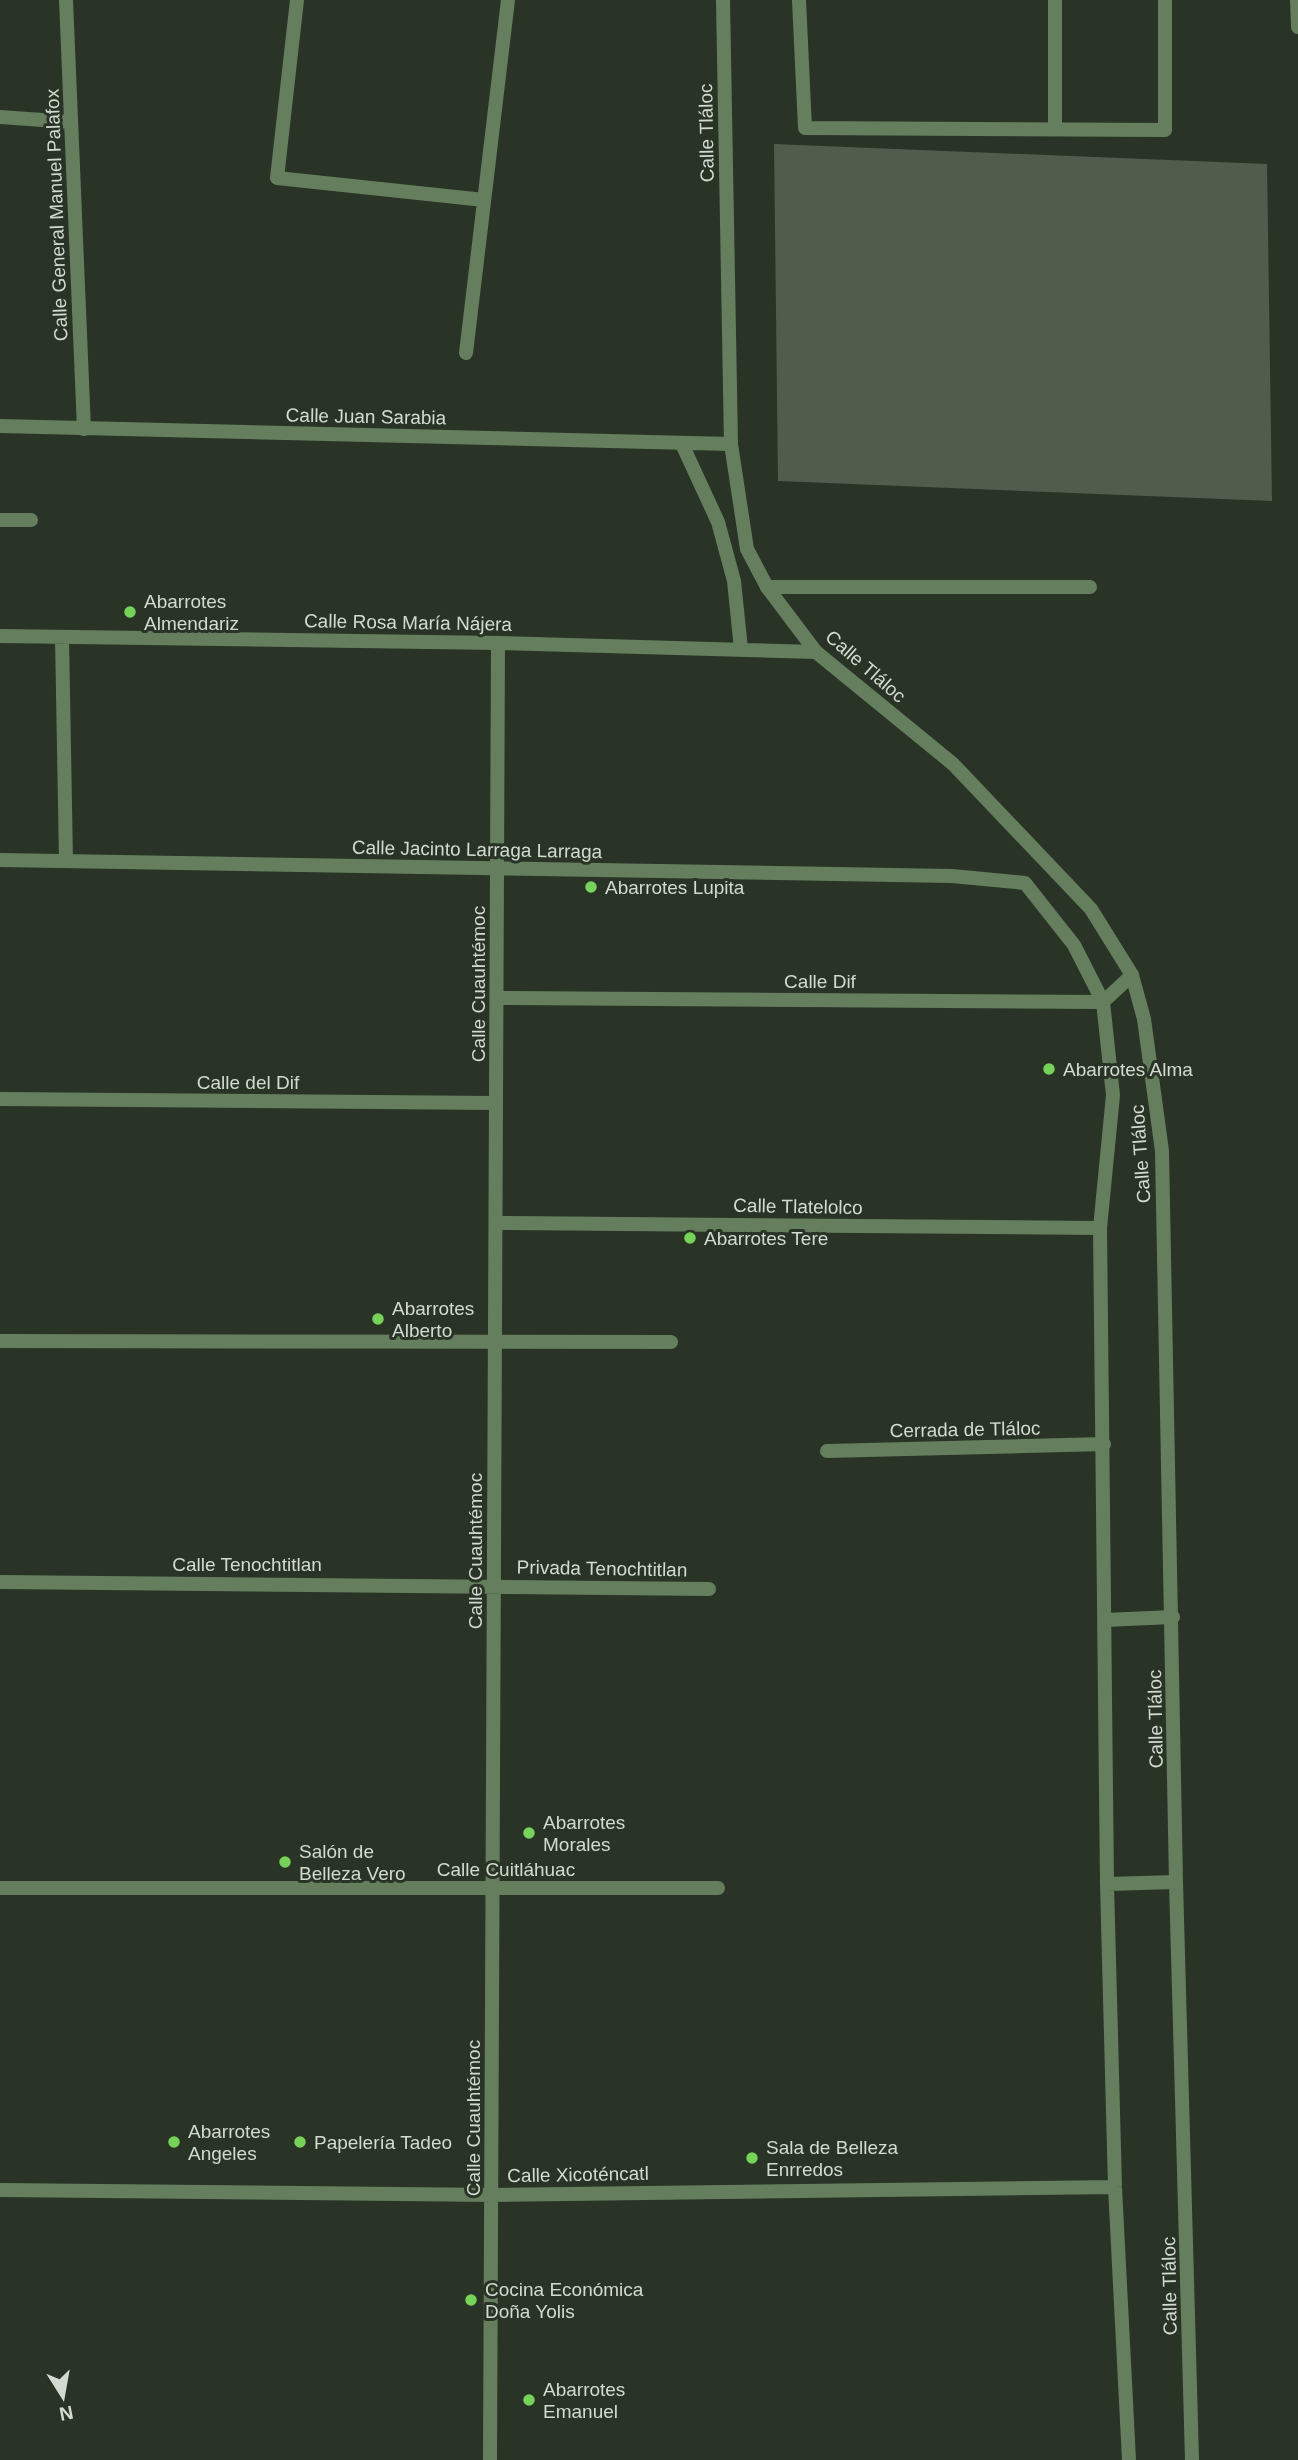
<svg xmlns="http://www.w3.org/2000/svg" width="1298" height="2460" viewBox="0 0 1298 2460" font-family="Arial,sans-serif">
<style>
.building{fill:#505c4c}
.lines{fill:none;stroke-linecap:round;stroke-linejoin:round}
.service{stroke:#657f5e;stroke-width:14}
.minor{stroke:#657f5e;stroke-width:14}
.tertiary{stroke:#657f5e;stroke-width:14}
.poi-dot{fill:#77d259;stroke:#293426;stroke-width:2.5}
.labels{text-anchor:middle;stroke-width:6;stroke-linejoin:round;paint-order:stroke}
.street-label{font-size:19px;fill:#d3dad1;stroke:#293426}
.poi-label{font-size:19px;fill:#d3dad1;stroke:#293426;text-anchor:start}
</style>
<rect width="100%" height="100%" fill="#293426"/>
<!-- building -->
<path class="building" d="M774,144L1267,164L1272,501L778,481Z"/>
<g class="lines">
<!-- service -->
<path class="service" d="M297,0L277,178L484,200
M799,0L805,128L1165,130V0
M1297,0L1298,27
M1055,129V0
M466,353L508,0
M767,587H1090"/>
<!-- minor -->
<path class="minor" d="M66,0L84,429
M0,117L71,122
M0,426L731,444
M682,444L718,522L734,581L741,649
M0,520H31
M0,636L498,643L816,652
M62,637L66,861
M0,860L952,876L1025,883L1074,945L1103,1002L1113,1095L1100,1228L1107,1884L1115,2187L1129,2460
M497,998L1103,1002L1132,975
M0,1099L496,1103
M496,1223L1100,1228
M0,1341L671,1342
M827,1451L1104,1444
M0,1582L709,1589
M1105,1620L1173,1617
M1107,1884L1176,1882
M0,1888H718
M0,2190L492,2195L1115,2187
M490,2460L498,643"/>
<!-- tertiary -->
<path class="tertiary" d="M723,0L731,444L747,549L767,587L816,652L953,764L1091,909L1132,975L1144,1019L1162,1151L1176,1882L1192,2460"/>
</g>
<!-- markers -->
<g class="poi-dot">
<circle cx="130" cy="612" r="7"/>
<circle cx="591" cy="887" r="7"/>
<circle cx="1049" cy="1069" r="7"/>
<circle cx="690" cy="1238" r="7"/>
<circle cx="378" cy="1319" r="7"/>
<circle cx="529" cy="1833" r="7"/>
<circle cx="285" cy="1862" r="7"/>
<circle cx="174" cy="2142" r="7"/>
<circle cx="300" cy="2142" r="7"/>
<circle cx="752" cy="2158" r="7"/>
<circle cx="471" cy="2300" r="7"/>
<circle cx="529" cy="2400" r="7"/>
</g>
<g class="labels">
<!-- street labels -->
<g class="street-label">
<text transform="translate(706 133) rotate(-91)" y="7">Calle Tláloc</text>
<text transform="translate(56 215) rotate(-92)" y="7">Calle General Manuel Palafox</text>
<text transform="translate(366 416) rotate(1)" y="7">Calle Juan Sarabia</text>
<text transform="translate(408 622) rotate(1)" y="7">Calle Rosa María Nájera</text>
<text transform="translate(866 666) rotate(41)" y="7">Calle Tláloc</text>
<text transform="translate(477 849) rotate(1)" y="7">Calle Jacinto Larraga Larraga</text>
<text x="820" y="988">Calle Dif</text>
<text transform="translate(478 984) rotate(-90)" y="7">Calle Cuauhtémoc</text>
<text x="248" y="1089">Calle del Dif</text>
<text transform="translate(1140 1154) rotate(-94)" y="7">Calle Tláloc</text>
<text transform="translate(798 1206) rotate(1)" y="7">Calle Tlatelolco</text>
<text transform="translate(965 1429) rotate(-1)" y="7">Cerrada de Tláloc</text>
<text transform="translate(475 1551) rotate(-90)" y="7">Calle Cuauhtémoc</text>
<text x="247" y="1571">Calle Tenochtitlan</text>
<text transform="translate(602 1568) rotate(1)" y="7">Privada Tenochtitlan</text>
<text transform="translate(1155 1719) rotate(-91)" y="7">Calle Tláloc</text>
<text x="506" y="1876">Calle Cuitláhuac</text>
<text transform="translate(473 2118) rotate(-90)" y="7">Calle Cuauhtémoc</text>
<text transform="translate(578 2174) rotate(-1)" y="7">Calle Xicoténcatl</text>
<text transform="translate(1169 2286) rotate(-91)" y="7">Calle Tláloc</text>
</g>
<!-- poi labels -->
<g class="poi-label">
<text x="144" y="608">Abarrotes<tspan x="144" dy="22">Almendariz</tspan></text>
<text x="605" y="894">Abarrotes Lupita</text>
<text x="1063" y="1076">Abarrotes Alma</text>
<text x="704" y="1245">Abarrotes Tere</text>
<text x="392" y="1315">Abarrotes<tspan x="392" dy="22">Alberto</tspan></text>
<text x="543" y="1829">Abarrotes<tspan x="543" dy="22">Morales</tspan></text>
<text x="299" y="1858">Salón de<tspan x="299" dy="22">Belleza Vero</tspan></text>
<text x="188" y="2138">Abarrotes<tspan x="188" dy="22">Angeles</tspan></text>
<text x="314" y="2149">Papelería Tadeo</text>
<text x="766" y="2154">Sala de Belleza<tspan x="766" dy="22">Enrredos</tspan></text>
<text x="485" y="2296">Cocina Económica<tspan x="485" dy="22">Doña Yolis</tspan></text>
<text x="543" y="2396">Abarrotes<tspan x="543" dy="22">Emanuel</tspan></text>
</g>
</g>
<!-- north arrow -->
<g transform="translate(63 2397) rotate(169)" stroke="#293426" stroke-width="5" paint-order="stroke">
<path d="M0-5L12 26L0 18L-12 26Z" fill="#d3dad1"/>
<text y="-10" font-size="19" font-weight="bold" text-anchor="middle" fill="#d3dad1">N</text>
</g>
</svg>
